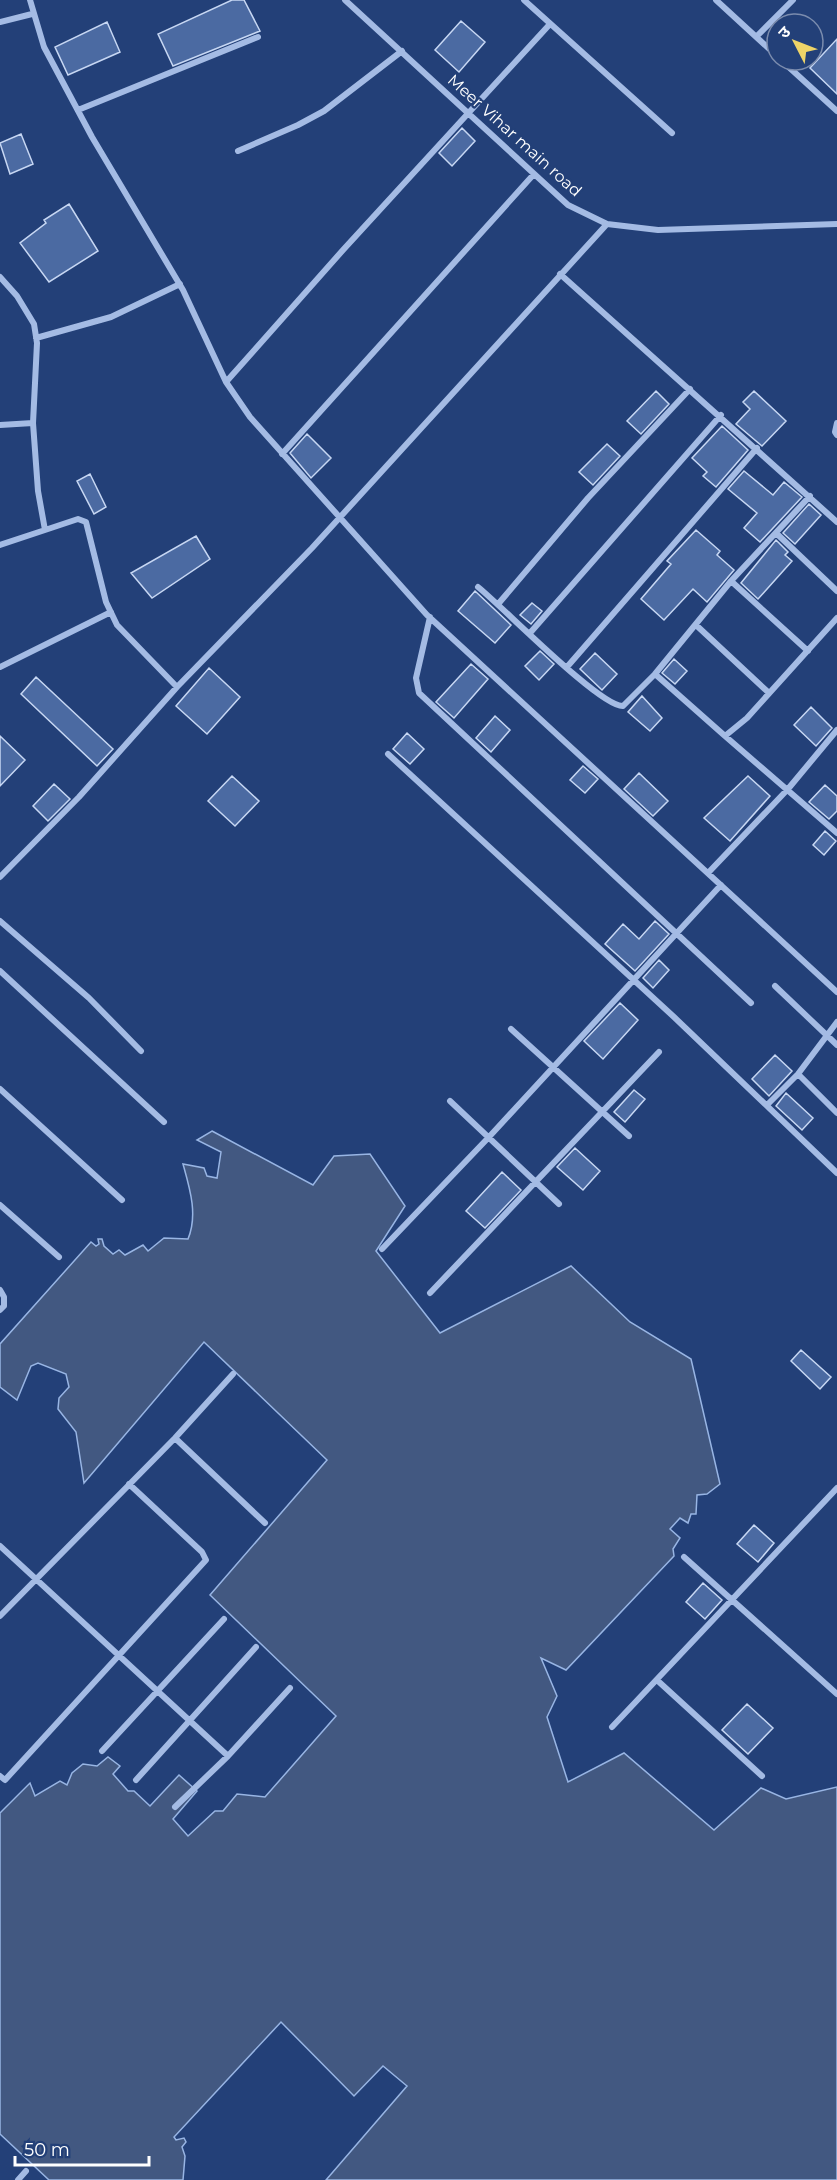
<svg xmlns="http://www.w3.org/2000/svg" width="837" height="2180" viewBox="0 0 837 2180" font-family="Montserrat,'Noto Sans Devanagari',sans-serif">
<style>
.water{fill:#425881;stroke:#98b5e4;stroke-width:1.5}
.building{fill:#4b6aa2;stroke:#c7d7f3;stroke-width:1.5}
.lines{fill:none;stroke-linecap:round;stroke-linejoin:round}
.street{stroke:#a4bbe4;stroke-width:6}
.labels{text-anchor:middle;stroke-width:4.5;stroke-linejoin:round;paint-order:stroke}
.street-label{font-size:16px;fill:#fff;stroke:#234078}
</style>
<rect width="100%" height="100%" fill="#234078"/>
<!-- water -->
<path class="water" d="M212,1131L313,1185L334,1156L370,1154L405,1206L376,1251L440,1333L571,1266L630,1322L691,1359L720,1484L707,1494L697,1495L696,1514H691L688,1523L680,1518L670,1529L680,1538L673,1549L674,1556L566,1670L541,1658L557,1696L547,1717L568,1782L624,1753L714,1830L761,1788L786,1799L837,1787V2180H326L407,2086L383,2066L354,2096L281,2022L174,2137L176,2140L184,2138L186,2142L182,2147L185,2156L183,2180H49L0,2134V1813L30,1783L35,1796L60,1781L67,1785L72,1773L83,1764L97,1766L108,1757L120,1766L113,1774L128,1791H134L150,1806L179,1775L197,1791L173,1819L188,1836L215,1811H223L237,1794L265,1797L336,1716L210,1595L327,1460L204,1342L84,1483L76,1432L58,1409L59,1398L69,1387L66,1374L38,1363L31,1366L17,1400L0,1387V1344L91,1242L96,1246L99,1244L98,1239H102L104,1246L113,1254L119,1250L125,1255L143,1245L148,1251L164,1238L188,1239C198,1215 190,1189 183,1164L204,1168L207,1176L217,1178L221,1152L197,1140Z"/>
<!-- building -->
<path class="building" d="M232,0H244L260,31L173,66L158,34Z
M461,21L485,42L459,72L435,50Z
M107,22L120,52L68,75L55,47Z
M837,39V94L810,68Z
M462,128L475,141L452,166L439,153Z
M21,134L33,164L10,174L0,143Z
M69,204L98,251L49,282L20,243L46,223L44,220Z
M656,391L669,404L641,434L627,421Z
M754,391L786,421L762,446L736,424L750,409L743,402Z
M722,426L748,450L716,487L703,476L707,472L692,458Z
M307,434L331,458L311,478L290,453Z
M607,444L620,456L593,485L579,472Z
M744,471L773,495L784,482L802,497L760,542L744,528L757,513L728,489Z
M90,474L106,507L94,514L77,481Z
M809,504L821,515L795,544L783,533Z
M696,530L720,551L717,555L734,570L707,602L693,589L664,620L641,599L671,564L667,561Z
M196,536L210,559L152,598L131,573Z
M776,540L788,552L785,555L792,561L758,599L741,583Z
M475,591L511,625L495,643L458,611Z
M532,603L542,611L531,624L520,615Z
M540,651L554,664L539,680L525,666Z
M595,653L617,674L602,690L580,669Z
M674,659L687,671L675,684L662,673Z
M471,664L488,679L454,718L436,702Z
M209,668L240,697L207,734L176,706Z
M36,677L113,749L97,766L21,694Z
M642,696L662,718L650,731L628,712Z
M811,707L832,728L816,746L794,725Z
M495,716L510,730L491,752L476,738Z
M407,733L424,749L410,764L393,749Z
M0,736L25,760L0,786Z
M583,766L598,779L585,793L570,780Z
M639,773L668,801L653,816L624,789Z
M232,776L259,801L235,826L208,801Z
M748,776L770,796L730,841L704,818Z
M54,784L70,799L48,821L33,806Z
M825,785L837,796V811L829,819L809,802Z
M825,831L836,841L824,855L813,845Z
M655,921L669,934L635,971L605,944L623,924L639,939Z
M659,960L669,970L653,988L643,978Z
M620,1003L638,1020L603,1059L584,1041Z
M775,1055L792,1071L769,1096L752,1079Z
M634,1090L645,1099L625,1122L614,1112Z
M786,1093L813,1118L802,1130L776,1106Z
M575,1148L600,1171L583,1190L557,1167Z
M502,1172L521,1190L485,1228L466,1211Z
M801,1350L831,1377L820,1389L791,1361Z
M754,1525L774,1543L758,1562L737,1544Z
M703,1583L722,1600L705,1619L686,1602Z
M747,1704L773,1728L748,1754L722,1730Z"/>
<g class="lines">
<!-- street -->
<path class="street" d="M30,0L44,47L92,137L183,290L226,382L250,417L427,615L837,992
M345,0L568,205L607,224L658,230L837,224
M524,0L672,133
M716,0L777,56
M0,22L32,14
M756,37L793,0
M781,60L837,111
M78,110L258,37
M238,151L298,125L324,111L402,51
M560,274L837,522
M0,277L17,296L34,324L37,343L33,423L38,491L45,530L0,545
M36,338L111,317L180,284
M226,382L343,250L550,24
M837,423L835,432L837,435
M0,425L33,423
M282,454L534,174
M45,530L78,519L86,522L106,602L117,625L177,687
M776,533L837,591
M731,581L808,651
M478,587C503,607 600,707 623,706L655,674L725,736L747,718L837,618
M499,603L588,498L690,389
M430,617L416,678L419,693L751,1003
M696,625L769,693
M530,633L721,415
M0,667L111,612
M567,667L757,448
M655,674L731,581L810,496
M725,736L837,833
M388,754L674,1017L837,1173
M708,873L788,789L837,730
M0,877L79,797L177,687L312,548L607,224
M0,921L89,998L141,1051
M0,971L164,1122
M775,986L837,1045
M511,1029L629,1136
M798,1074L837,1113
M0,1089L122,1200
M450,1101L559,1204
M767,1105L798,1074L837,1022
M0,1205L59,1257
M382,1249L489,1137L721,885
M0,1290L4,1297V1306L0,1310
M430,1293L659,1052
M175,1438L265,1523
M0,1546L228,1756
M684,1557L837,1694
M0,1616L175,1438L233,1374
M658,1681L762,1776
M612,1727L837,1488
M102,1751L224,1619
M0,1776L5,1780L206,1560L202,1552L129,1484
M136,1780L256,1647
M175,1807L228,1756L290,1688
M18,2180L26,2171"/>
</g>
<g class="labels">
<!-- street labels -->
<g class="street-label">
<text transform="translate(515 135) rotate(42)" y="6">Meer Vihar main road</text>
</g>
</g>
<!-- north arrow -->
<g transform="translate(795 42) rotate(312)"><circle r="28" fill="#234078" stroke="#7b8cae" stroke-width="1.5"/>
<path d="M0-4.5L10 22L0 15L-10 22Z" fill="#eed468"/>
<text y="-9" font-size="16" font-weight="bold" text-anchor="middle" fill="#ffffff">उ</text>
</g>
<!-- scale -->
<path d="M15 2156v9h134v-9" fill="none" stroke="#ffffff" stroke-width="3"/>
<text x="24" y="2156" font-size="18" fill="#ffffff" stroke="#234078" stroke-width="4.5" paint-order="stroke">50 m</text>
</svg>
